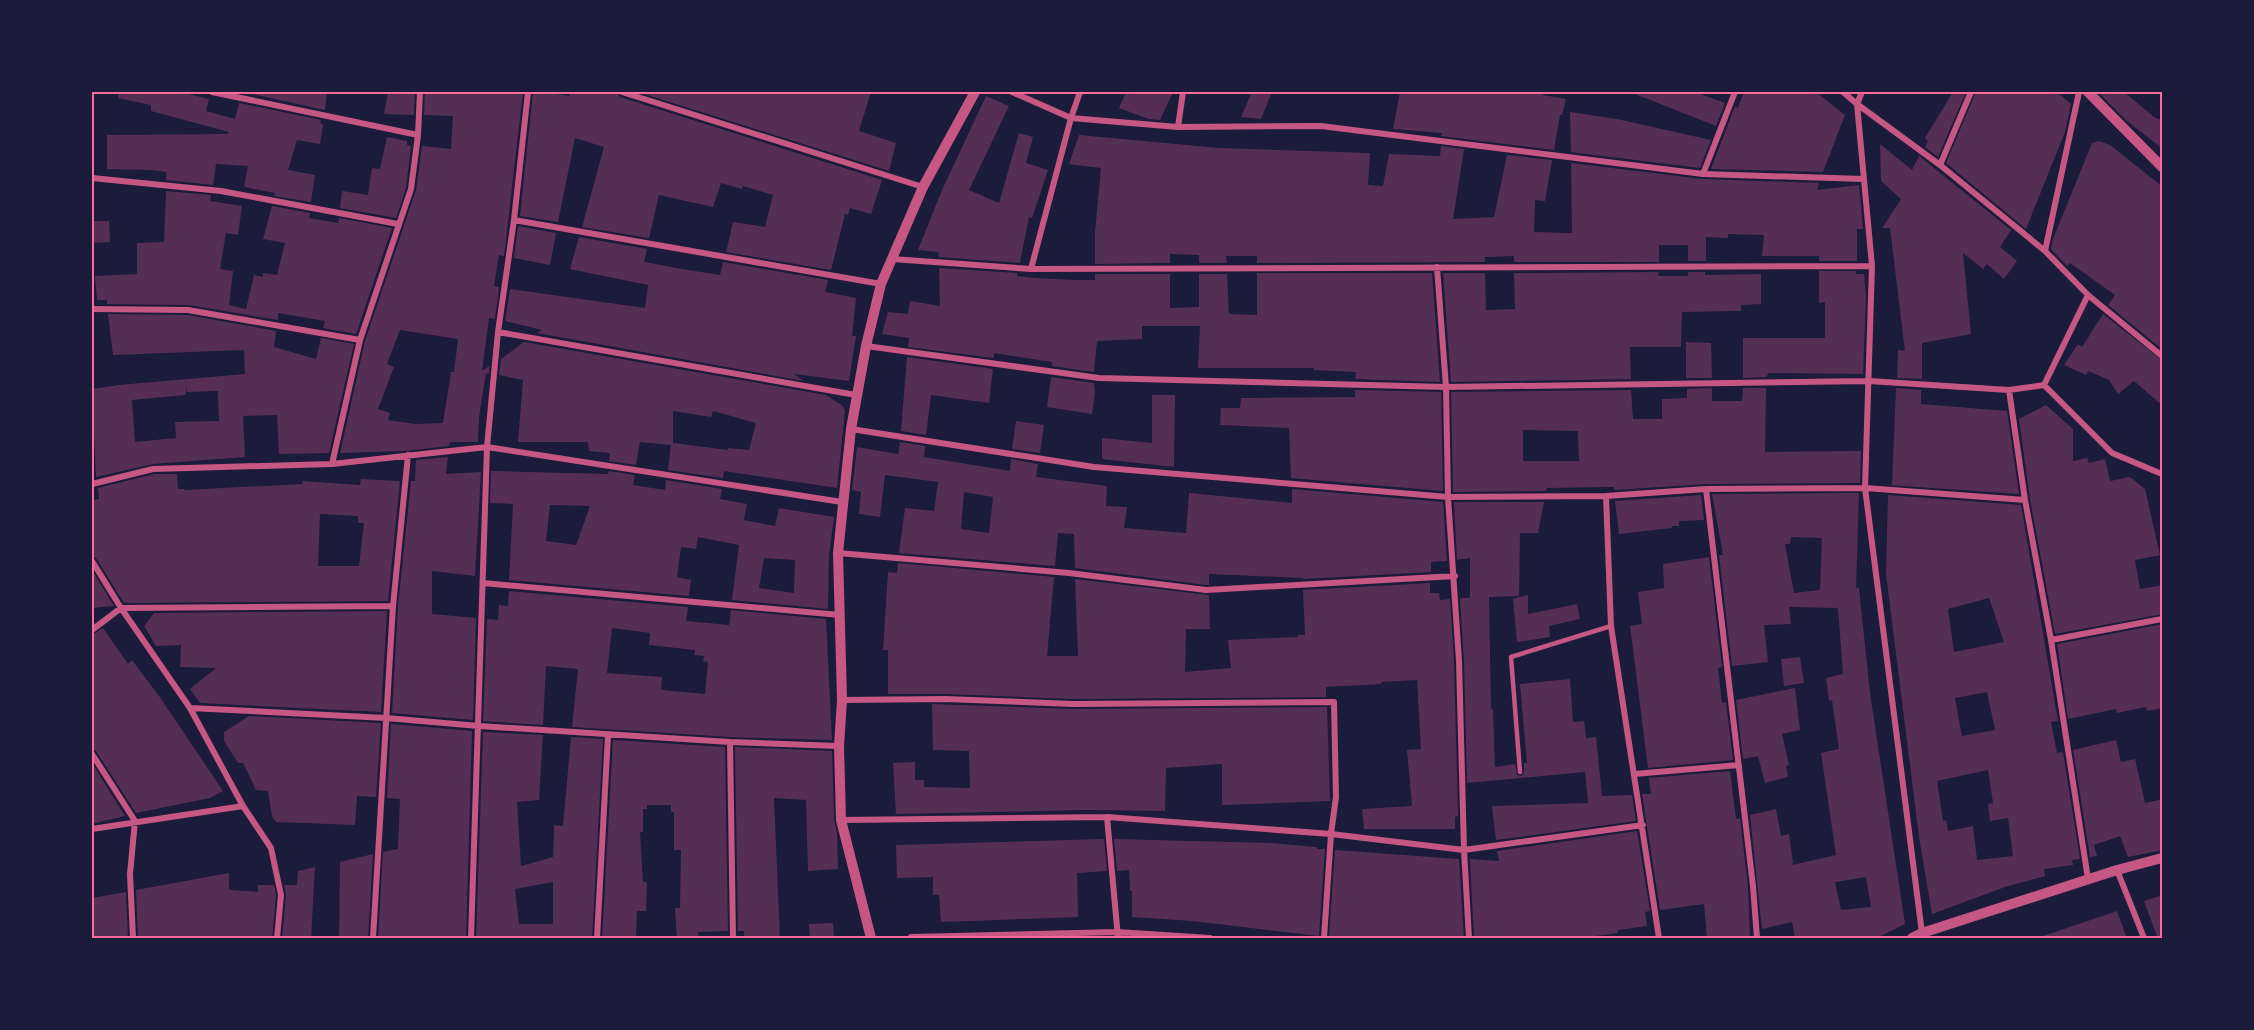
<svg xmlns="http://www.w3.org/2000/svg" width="2254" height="1030" viewBox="0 0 2254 1030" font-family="Rubik,sans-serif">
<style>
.building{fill:#542f53;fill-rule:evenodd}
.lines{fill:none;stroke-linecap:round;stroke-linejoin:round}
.service{stroke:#c65784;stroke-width:4.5}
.minor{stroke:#c65784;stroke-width:6}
.tertiary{stroke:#c65784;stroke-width:10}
.neatline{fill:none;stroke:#ff6b9d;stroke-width:2}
</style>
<rect width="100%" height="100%" fill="#1b1b3a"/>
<!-- building -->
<path class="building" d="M119,92H170L188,94L209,99L206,111L235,119L239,103L321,120L320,123L323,124L320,144L297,140L288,170L315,175L311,202L274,196L275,193L244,187L248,166L216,164L213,185L166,180V172L151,170L107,169V135L228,134L229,132L151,111V105L118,98Z
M242,92H327L325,110Z
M388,92H415L414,115L384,114Z
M425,92H451V93L482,94L483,92H523L504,256L499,255L494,286L499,287L495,319L489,318L482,371L489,366V374L486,373L479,417L478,442H450L449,446L404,451L340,453L365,341L416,190L422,146L451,149L453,116L424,115ZM400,330L458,339L454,372H451L443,423L415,424L388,420L390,413L378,409L394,367L387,364Z
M533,92H544L569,96L570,92H617L620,97L882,180L871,214L850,208L848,215L845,214L831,270L726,252L733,222L765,227L773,195L743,186L742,189L721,183L713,207L659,195L649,238L582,227L604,147L575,138L558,222L520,216Z
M638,92H871L859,131L896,143L889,171Z
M1126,92H1173L1160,120L1149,119L1119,108Z
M1252,92H1272L1261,119L1241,117Z
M1400,92H1544L1543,95L1566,99L1562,115H1560L1554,150L1441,136L1442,133L1393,129Z
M1630,92H1695L1725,103L1716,126Z
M1744,92H1816L1845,115L1823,172L1711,169L1735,106L1738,108Z
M1953,92H1966L1938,157L1925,147L1928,141L1925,138Z
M1976,92H2057L2071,104L2065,132L2026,229L1946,163Z
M2098,92H2124L2154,117L2163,121V149L2127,121Z
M986,96L1009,106L969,190L999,203L1019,133L1033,137L1026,163L1048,170L1032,218L1029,217L1020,263L939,257L938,252L918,250L942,190Z
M1570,112L1617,119L1711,140L1700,168L1571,152Z
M1079,135L1219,148L1370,153L1368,185L1383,186L1389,154L1440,156L1441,146L1464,149L1453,219L1494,217L1507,155L1552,160L1545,201L1535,200L1534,232L1572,233L1571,163L1702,179L1819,183L1817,190L1859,185L1863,229H1857V261H1819V256H1762L1764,235L1728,234V238L1706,237V261H1688V245H1659V262H1514V256L1485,257V262L1257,263V256H1226L1227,263H1199V255L1170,254V263L1095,264V232L1101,168L1069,164Z
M387,137L407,141V145L411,146L406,188L396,218L340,208L342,191L368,195L372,168L380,169Z
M2099,141L2110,145L2163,187V350L2108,305L2115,295L2070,263L2067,266L2051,249L2053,239L2092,143Z
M1880,144L1912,170L1919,156L2011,230L2000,247L2017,261L2004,279L1987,264L1983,269L1963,253L1971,334L1922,343V379L1897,378L1898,350L1905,351L1890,228H1882L1901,199L1881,181Z
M166,191L211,195L210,201L242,206L238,235L226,233L220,269L233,271L229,305L246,309L254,275L263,277V273L277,275L285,243L263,239L272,206L310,213L309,218L338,223L339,218L392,228L356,334L323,328L325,321L278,313V320L189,305L107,304V300H97L95,276L137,274V243L164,242Z
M92,221H109L110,242L93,243Z
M518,226L556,233L550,265L514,258Z
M579,237L647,249L644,262L688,270L720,275L723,262L828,280L825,292L856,298L852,336H856L849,381L794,374L804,381L537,333L542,330L505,321L510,289L645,308L648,285L570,269Z
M939,268L1017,273V276L1035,278L1074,280H1095V274H1170V308L1199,307V274H1227L1229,314L1257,315V273H1432L1440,382L1355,379L1356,372L1314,370V368H1198L1200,326H1142V339L1097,341L1094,372L1052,366V362L994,353V358L908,347L909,338L882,334L888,312L908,314L910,301L940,306Z
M1819,271H1856V274H1864L1866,297L1863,374L1769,373L1766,377L1743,378V338H1825V302L1819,303Z
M1659,272L1658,276H1688V272H1705V275L1761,274V304L1741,305V311L1682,312L1681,347H1630L1631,379L1451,382L1443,273H1485L1486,310L1515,309L1514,273Z
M108,314L188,315L276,331L274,347L316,359L321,338L354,344L329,453L279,454L277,415L243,416L245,457L153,464L96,477L92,389L119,385L245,374L244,350L113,355ZM187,384V392L218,391L219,421L175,422L176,438L135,442L132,400L186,395Z
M2103,314L2163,361V406L2134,381L2118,394L2109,380L2088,371L2086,375L2064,365L2078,344L2082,347Z
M524,342L826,395L843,406L845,411L837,488L724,471L723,478L668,470L671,445L640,442L636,465L609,461L610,453L589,451L588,442H518L523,380L499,375L501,359ZM673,411L711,417L713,411L756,423L749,450L728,448V450L673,443Z
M1686,342L1711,343L1712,378H1686Z
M907,357L993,369L989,403L931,395L926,435L901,431Z
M1051,377L1094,383L1095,393L1092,414L1047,407Z
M1712,388V401H1742L1743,388H1766L1765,452L1861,451L1860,483L1706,484L1614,490V487L1547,488L1546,491L1453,492L1451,392L1631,390L1633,419H1662V399L1687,398V389ZM1523,430L1578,431L1579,461H1523Z
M1896,388L1921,390V404L2007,411L2019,494L1889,485L1892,484Z
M1355,390L1441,392L1443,491L1291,478L1289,428L1220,425L1221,408H1240L1241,398L1355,397Z
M1152,395H1175L1174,467L1102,459V438L1152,443Z
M2046,405L2073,429V461L2087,458L2089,463L2105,459L2110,481L2130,477L2145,489L2160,555L2135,560L2140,589L2163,585V614L2055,634L2030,499L2019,419Z
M1016,421L1044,425L1040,453L1012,449Z
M900,442L925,446L924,457L1010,471L1011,459L1038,464L1036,477L1107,486L1106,506L1127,507L1124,528L1186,533L1189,493L1292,503V489L1443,502L1447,561L1431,562V572L1303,579V578L1209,574V585H1206L1075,568L1074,534L1058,533L1055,566L899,553L905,508L934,511L938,482L885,475L880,517L859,514L861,492L852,490L857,447L898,454ZM964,492L993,497L989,533L961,529Z
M448,457L446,474L481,472L475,576L432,571V614L476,618L473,720L392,713L398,606L411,481H415L416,460Z
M491,471L608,474L609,471L635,475L633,485L665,490L666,480L722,489L720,499L747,504L744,520L775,526L779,508L834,517L829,555L828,609L732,600L739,545L698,537L696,549L681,547L677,577L691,580L689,596L509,580L513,504L490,503ZM550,505L590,506L576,545L546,541ZM764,558L795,560L794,593L759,588Z
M154,474H177L178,489H184V490L303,484L302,481L360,485L361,479L400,481L388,601L124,603L96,558L92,556V500L99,499L98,488ZM320,514L358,516V523H364L359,566H318Z
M1859,493L1856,588H1859L1870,693L1905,924L1875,939H1795L1792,922L1762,929L1750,815L1776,809L1781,836L1789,834L1793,863L1792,865L1836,855L1821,753L1839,749L1832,700L1829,701L1826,678L1843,674L1838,608L1789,607L1791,624L1764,625L1768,662L1732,666L1719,555H1723L1712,494ZM1791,537L1822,538L1820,590L1794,593L1785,544H1790ZM1866,877L1871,907L1841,910L1835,882Z
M1701,495L1704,520L1679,521V526H1672V528L1619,534L1615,501Z
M1888,495L2021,505L2058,721L2051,722L2057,753L2063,752L2080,859L2072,860L2073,865L2044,869L2045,876L2005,887L1932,914L1919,837L1886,574ZM1989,598L2004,642L1954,652L1948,609ZM1987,692L1995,730L1962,736L1955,698ZM1988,770L1993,803L1988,804L1990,821L2008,818L2013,856L1977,860L1973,826L1948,831L1946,820L1943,821L1937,781Z
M1454,502H1544L1538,533H1520L1519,596L1489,597L1491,709H1493L1495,767L1515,764L1517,775L1521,776L1524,773V763H1527L1520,684L1570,679L1573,722L1584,721L1586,738L1596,737L1602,796L1632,795L1636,821L1496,840L1492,806L1588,803L1585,772L1467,783L1464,661L1460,598H1470V558L1457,560Z
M1709,557L1722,667L1718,668L1722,703L1726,702L1733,760L1648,768L1630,626L1642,624L1638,592L1664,588L1663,564Z
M898,563L1054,577L1047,656H1078L1075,579L1209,595L1210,629H1186L1185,672L1231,668L1228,640L1298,637V635H1305L1303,590L1430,583V593H1439L1440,600L1450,599L1454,661L1458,816L1455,817V829H1364L1362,809L1412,806L1407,750L1421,749L1417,680L1381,682V684L1326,687V697L1073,699L945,694H888V650H883L888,572L897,573Z
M92,570L114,606L92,608Z
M509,591L688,607L686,621L729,625L731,610L826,619L832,740L730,737L572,727L578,669L546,666L543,725L483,721L487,619L498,620L499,605L508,606ZM612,628L650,633L649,645L695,650L694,655L704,656L703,661L708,662L705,694L661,690L662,677L607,673Z
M1528,595V614L1577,604L1580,619L1549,626L1550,637L1517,642L1513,599Z
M387,611L381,712L200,703L190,689L216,668L180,667L181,645L156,646L144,626L154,613Z
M2163,624V693L2160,694L2162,708L2147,711L2146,707L2117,713L2116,709L2068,719L2057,644Z
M103,628L128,664L132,660L159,696L223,791L210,798L136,813L96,751L92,749V635Z
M1800,657L1804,683L1784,686L1781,659Z
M1795,688L1800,730L1782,734L1789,765L1786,766L1788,777L1765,783L1758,756L1743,759L1736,700Z
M932,704L1073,709L1327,707L1330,801L1222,805V764L1166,768L1165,811L1086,810L896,814L893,763L915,762V780H924V787L970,788L969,751L933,750Z
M249,716L381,723L376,797L357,796L355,825L276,822L272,816L268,791L256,790L243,763H238L224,741V732Z
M391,724L472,731L466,939H378L383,852L398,849L400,799L387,798Z
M483,732L543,735L539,800L517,802L521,866L553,857L554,825L563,826L571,737L603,739L592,939H476ZM553,882V924H519L515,889Z
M613,740L725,747L728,931L698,932L699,939H677L675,908H680L681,850H674V812H671V805H647V809H643V832H640L643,882H647L646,911H637L636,939H602Z
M2116,740L2121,762L2135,759L2145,803L2163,799V850L2128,857L2120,836L2094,845L2097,856L2090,857L2073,750Z
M735,747L832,751L834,820L837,833L838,869L808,871L806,800L774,798L780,939H744V931H738Z
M92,763L125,816L92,824Z
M1730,771L1736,819L1740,818L1748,887L1750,939H1707L1704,904L1660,910L1642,794H1651L1649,778Z
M1637,831L1650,911L1645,912L1647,926L1618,930V933L1573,939H1474L1470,859L1499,861L1497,851Z
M1104,839L1107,871L1077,873L1078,917L941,922L939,895H933V877L897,878L896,845Z
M1114,839L1270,843L1317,847V849H1325L1319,936L1193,921L1132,917V891H1130L1129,870L1117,871Z
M1335,850L1459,859L1464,939L1329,937Z
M373,854L368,939H339L340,862Z
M315,867L311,939H282L286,895L284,885H297L298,871Z
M229,873V890L258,892V885H274L276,895L272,939H138L136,890Z
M126,892L128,939H92V898Z
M2163,895V939H2158L2144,901Z
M2117,911L2127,939H2044L2043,936Z
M833,923L834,939H810L809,924Z"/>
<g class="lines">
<!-- service -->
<path class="service" d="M1520,772L1511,657L1611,626"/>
<!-- minor -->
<path class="minor" d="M212,92L418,135
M622,92L923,187
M1012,92L1071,118L1178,127L1321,126L1703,174L1864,179
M1843,92L1857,104L1940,165L2045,251L2088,295L2162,356
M1862,92L1857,104L1872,266L1865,488L1922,933
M1178,127L1183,92
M1940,165L1971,92
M1703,174L1735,92
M92,178L221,191L398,224
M514,220L881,284
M2045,251L2079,92
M892,259L1031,269L1872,266
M1437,267L1446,387L1448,497L1459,661L1464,850L1469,938
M1031,269L1071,118L1080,92
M92,309L188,310L360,340
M498,332L856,395
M866,346L1099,378L1446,387L1869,381L2009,390L2044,385L2088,295
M2044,385L2112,453L2162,474
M2009,390L2025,500L2051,640L2088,879
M851,429L1094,467L1448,497L1606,496L1706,489L1865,488L2025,500
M332,464L360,340L411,189L418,135L420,92
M92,484L153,469L332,464L487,447L842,502
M1706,489L1753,886L1757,938
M1606,496L1611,626L1659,938
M838,553L1069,573L1206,590L1455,576
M92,561L121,608L190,708L243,806L271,848L281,895L277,938
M483,583L840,615
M92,630L121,608L393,606
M2051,640L2162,619
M842,700L945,699L1073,704L1334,702L1336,797L1331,834L1324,938
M190,708L386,718L479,726L730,742L839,746
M730,742L733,938
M92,754L135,821L130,874L133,938
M1634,774L1739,765
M1107,817L1118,938
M841,820L1107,817L1331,834L1464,850L1643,825
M92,829L243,806
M2117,870L2144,938
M911,937L1117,932L1210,938
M373,938L393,606L408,455
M471,938L487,447L498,332L514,220L528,92
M597,938L608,735"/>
<!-- tertiary -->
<path class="tertiary" d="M2088,92L2162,167
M871,938L841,820L839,746L842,700L838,553L851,429L866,346L881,284L923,187L975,92
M1912,938L1922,933L2117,870L2162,858"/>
</g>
<!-- border -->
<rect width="2254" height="1030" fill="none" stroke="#1b1b3a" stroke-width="186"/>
<rect x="93" y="93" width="2068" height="844" class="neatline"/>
</svg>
